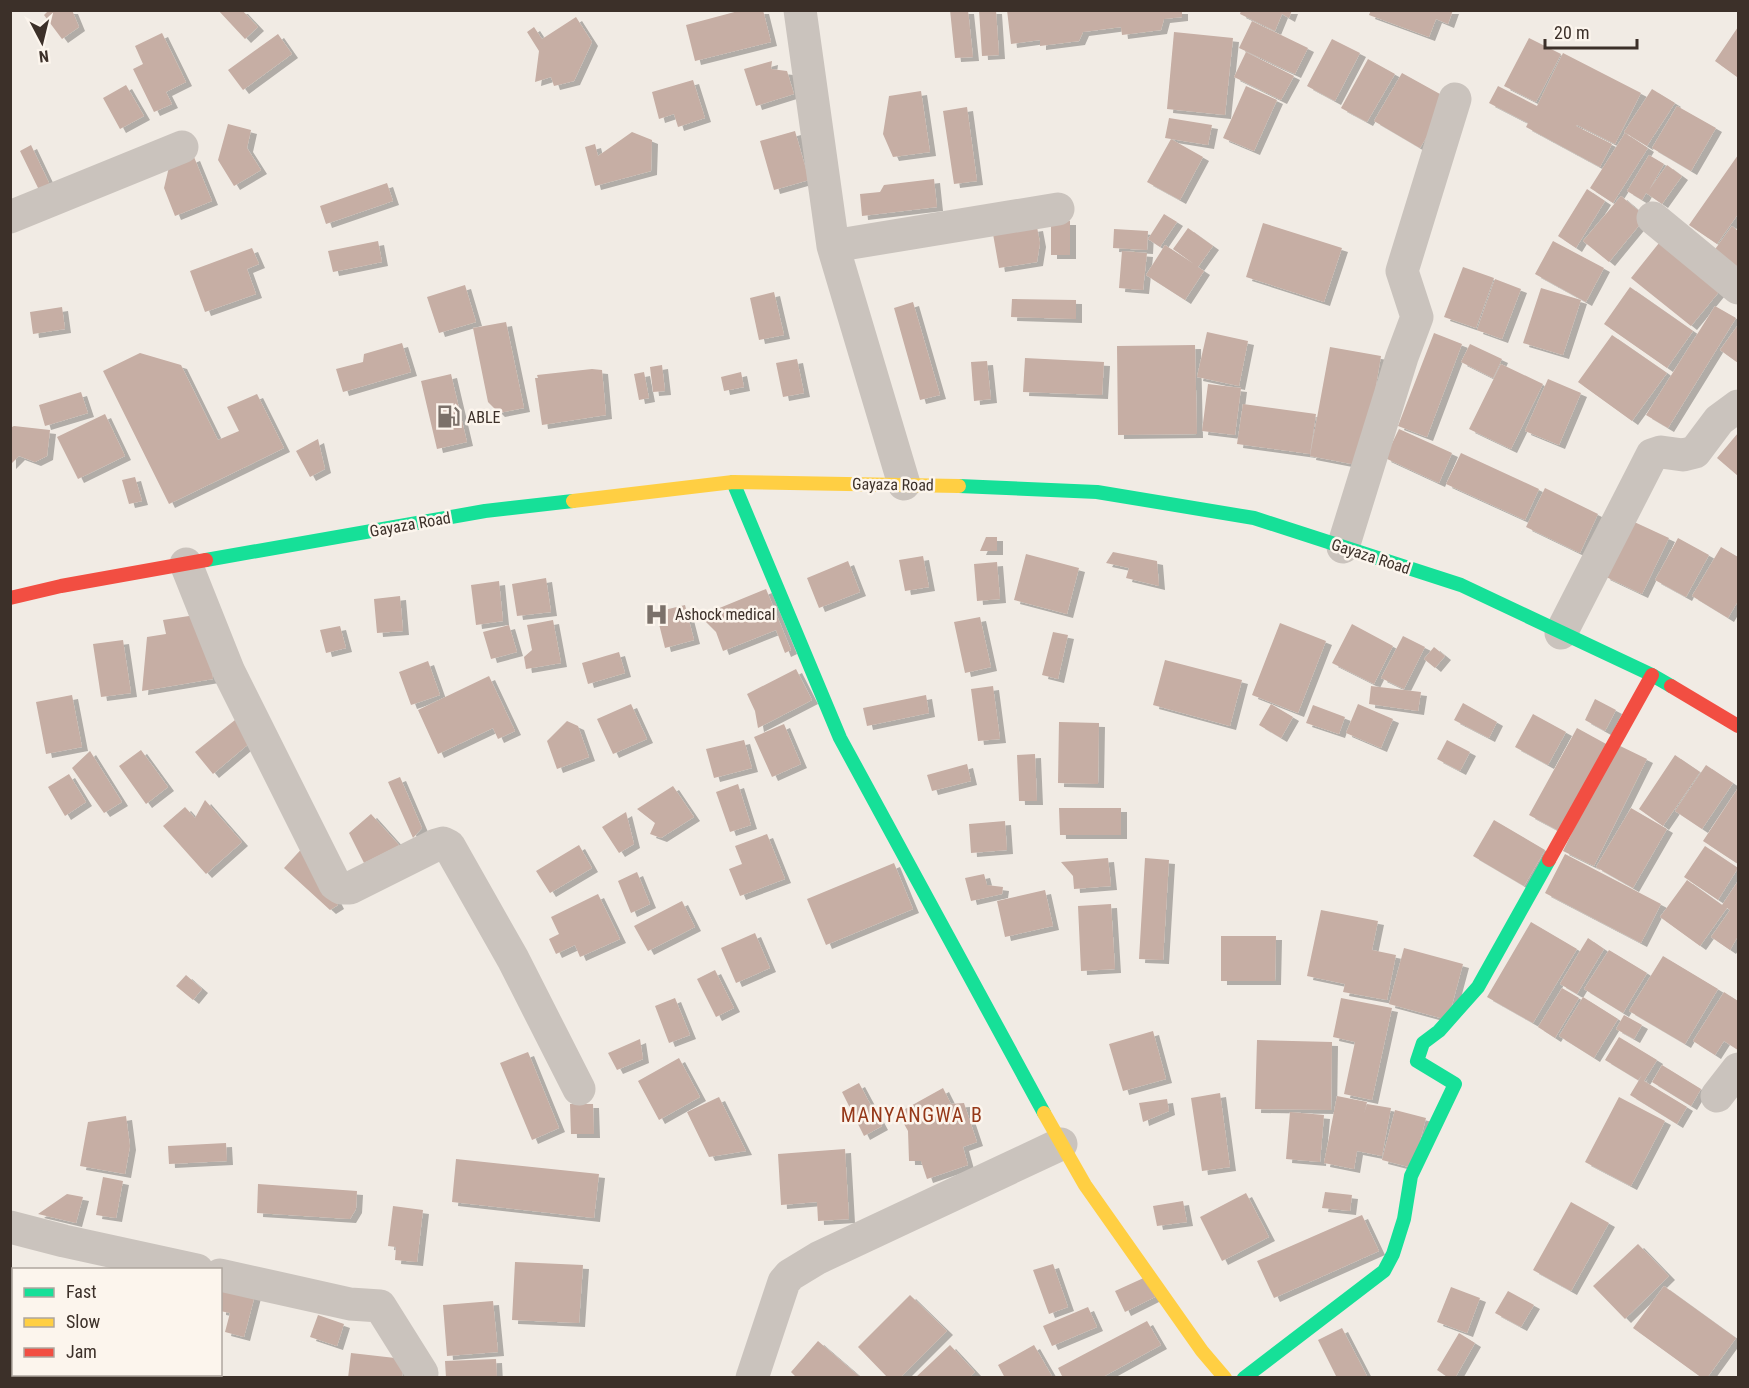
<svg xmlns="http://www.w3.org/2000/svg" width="1749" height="1388" viewBox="0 0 1749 1388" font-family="'Roboto Condensed',sans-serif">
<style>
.building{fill:#c6aea4;filter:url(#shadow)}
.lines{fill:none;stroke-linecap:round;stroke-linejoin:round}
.street{stroke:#cac3bd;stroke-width:33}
.fast{stroke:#16e098;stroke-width:14}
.slow{stroke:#ffcf43;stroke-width:14}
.jam{stroke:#f24e42;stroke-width:14}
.labels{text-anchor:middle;stroke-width:5;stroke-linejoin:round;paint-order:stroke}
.poi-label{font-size:16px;fill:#3c3029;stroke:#fcf5ed;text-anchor:start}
.street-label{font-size:16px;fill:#3c3029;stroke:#fcf5ed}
.quarter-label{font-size:20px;letter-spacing:1.5px;fill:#953819;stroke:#fcf5ed}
</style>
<defs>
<filter id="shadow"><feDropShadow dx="6" dy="4" stdDeviation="0" flood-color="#0004"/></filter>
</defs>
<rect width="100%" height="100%" fill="#f1ebe4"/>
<!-- building -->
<path class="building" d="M49,10H72L79,27L62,39L44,15Z
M218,10H242L258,27L245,39Z
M742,10H763L771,42L695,61L686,25Z
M950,10H968L973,57L955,58Z
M979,10H996L999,55L982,56Z
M1007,10H1182V17L1164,19L1161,30L1122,35L1121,27L1083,32L1079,41L1040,46V40L1011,44Z
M1241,10H1292L1289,18L1282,14L1275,31L1240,14Z
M1371,10H1453L1448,24L1436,19L1429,37L1369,15Z
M576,17L592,42L574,81L554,86L551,77L535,82L539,51L527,32L534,27L542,39Z
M1252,21L1308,48L1295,74L1239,48Z
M1738,27V76L1737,77L1715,61Z
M1174,32L1233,38L1225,115L1167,109Z
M162,33L186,82L166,92L172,104L154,112L133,69L143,64L135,46Z
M278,34L292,54L243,90L228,70Z
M1529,38L1561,54L1536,102L1504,86Z
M1332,39L1360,53L1335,101L1307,86Z
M1246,52L1294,76L1281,100L1234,77Z
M1563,53L1641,93L1615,144L1577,125L1576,126L1612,144L1600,167L1526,127L1528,123L1489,103L1498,86L1537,106Z
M1368,59L1395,74L1367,122L1341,108Z
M772,61L771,69L787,71L794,94L756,106L744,69Z
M1402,73L1449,99L1420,148L1374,121Z
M693,80L705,118L678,127L674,114L659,119L652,92Z
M126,85L144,116L120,129L103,98Z
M1246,86L1277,100L1254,151L1223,138Z
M1652,89L1675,103L1647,146L1624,132Z
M921,91L930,152L893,157L883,134L889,96Z
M1677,106L1716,128L1691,171L1652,148Z
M967,107L977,181L954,184L943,111Z
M1169,118L1212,125L1208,145L1165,138Z
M228,124L251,130L247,148L261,170L234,186L218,160Z
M795,131L809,180L774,190L760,141Z
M632,132L652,140L651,171L595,186L585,147L595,144L598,156Z
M1625,133L1648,148L1613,203L1590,188Z
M1171,139L1203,157L1180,200L1147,182Z
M31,145L50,185L39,190L20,151Z
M1649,155L1664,164L1649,190L1667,165L1682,176L1662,204L1646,193L1642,200L1627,191Z
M1738,155V214L1717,244L1689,225Z
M194,157L212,201L175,216L164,188L169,167Z
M934,179L937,207L862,216L860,194L880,192L884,185Z
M387,183L393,201L326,224L320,206Z
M1587,189L1605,201L1576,248L1558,236Z
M1621,196L1646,217L1609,262L1583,241Z
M1164,214L1177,222L1160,247L1148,239Z
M1051,221H1070V255H1051Z
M1263,223L1342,248L1324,302L1246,277Z
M1732,226L1738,231V270L1713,252Z
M1037,227L1040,243L1037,262L999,268L993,234Z
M1188,228L1213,246L1198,267L1204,271L1185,300L1146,275L1165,245L1194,264L1173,249Z
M1114,229L1148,231L1147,250L1113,248Z
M1663,238L1723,287L1691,326L1631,278Z
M378,241L382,262L333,272L328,251Z
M1553,241L1604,268L1586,302L1535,274Z
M252,248L259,264L247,269L256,294L205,312L190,271Z
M1122,251L1147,253L1143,290L1119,288Z
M1463,267L1494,278L1476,328L1444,317Z
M1495,279L1521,289L1502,339L1477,330Z
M465,285L476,322L439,333L427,297Z
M1630,287L1693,331L1667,368L1604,324Z
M1541,288L1581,300L1563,355L1523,343Z
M774,292L784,335L759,340L750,298Z
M1012,299L1076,300V319L1011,317Z
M913,302L940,395L920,400L894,308Z
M1715,306L1736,318L1668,428L1646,415Z
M62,307L65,329L33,334L30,312Z
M506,322L524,408L499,413L488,402L473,328Z
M1738,325V363L1720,350Z
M1207,332L1248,341L1239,386L1197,377Z
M1434,333L1462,344L1427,437L1398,426Z
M1612,335L1667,373L1632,421L1578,382Z
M402,343L411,372L343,392L336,369L363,362L364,354Z
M1470,344L1502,359L1493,378L1461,362Z
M1195,345L1197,434L1118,435L1117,346Z
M1330,347L1381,356L1362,466L1310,456Z
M140,353L181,365L218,440L239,431L227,407L257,394L284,448L169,504L103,371Z
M1025,358L1104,362L1102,395L1023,392Z
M797,359L804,393L783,397L776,363Z
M987,361L991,399L974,401L971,362Z
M1501,364L1543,384L1511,449L1469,429Z
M662,365L665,391L653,392L650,367Z
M592,369L602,370L606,415L542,425L535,378H538L537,375Z
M644,372L649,398L639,400L634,374Z
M741,372L744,387L724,391L721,377Z
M451,374L467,442L437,449L421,381Z
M1548,379L1581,393L1559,445L1525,431Z
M1208,384L1241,388L1235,435L1202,431Z
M81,392L88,413L45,426L39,405Z
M1243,404L1316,414L1310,454L1237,444Z
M105,414L125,456L78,479L57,437Z
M14,426L50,430L47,456L35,462L19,456L10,465V428Z
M1399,429L1452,453L1439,483L1385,458Z
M1738,433V476L1717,458Z
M318,439L325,469L310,477L296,451Z
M1461,453L1539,489L1525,520L1446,484Z
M135,477L142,501L129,504L122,480Z
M1545,488L1598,514L1580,553L1526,527Z
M1630,520L1669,538L1642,594L1604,576Z
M986,537H997V551H980Z
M1678,538L1709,555L1686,597L1655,580Z
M1721,547L1738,557V601L1728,618L1692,596Z
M1113,552L1157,561L1159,586L1126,578L1129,568L1106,563Z
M1026,554L1079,568L1067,614L1014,600Z
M923,556L929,587L905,591L899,560Z
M848,561L860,592L819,608L807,578Z
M997,562L1000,599L977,601L974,564Z
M546,578L551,612L517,616L512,584Z
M499,581L503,621L476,625L471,585Z
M766,589L791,650L785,653L776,630L723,651L716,632L700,616Z
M400,596L403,631L377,633L374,599Z
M685,605L694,640L665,648L656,612Z
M202,614L213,679L142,691L147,637L166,634L163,620Z
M980,617L991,667L965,673L954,622Z
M553,620L561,663L526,669L524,657L532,650L527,625Z
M1280,623L1326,641L1298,713L1252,695Z
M1352,624L1393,646L1374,684L1332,663Z
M509,625L517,652L491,659L483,632Z
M340,626L346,648L326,653L320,630Z
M1053,632L1068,635L1058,679L1042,675Z
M1403,636L1425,647L1404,689L1381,678Z
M123,640L131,693L101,697L93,644Z
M1434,647L1445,656L1435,668L1424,659Z
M619,652L625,673L588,684L582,663Z
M1165,660L1242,680L1230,726L1153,705Z
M428,661L440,695L411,705L399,672Z
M796,669L812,700L758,728L755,711L747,694Z
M489,676L515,731L498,739L493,728L438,754L418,710Z
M993,686L1000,739L978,741L971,689Z
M1371,686L1421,692L1418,711L1369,704Z
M72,695L82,747L46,754L36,702Z
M926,695L929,713L867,726L863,708Z
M1595,699L1616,710L1605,731L1585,720Z
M1463,703L1497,722L1489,738L1454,720Z
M631,704L647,739L613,754L597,719Z
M1271,704L1293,717L1281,738L1259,725Z
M1358,704L1393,719L1381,748L1346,733Z
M1313,705L1345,717L1339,734L1306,723Z
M1533,714L1566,732L1548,765L1515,747Z
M240,716L257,737L213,774L195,752Z
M567,721L578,726L589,757L557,769L547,741Z
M1059,722L1099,723L1098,784L1058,783Z
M784,724L801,764L772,777L754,737Z
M1577,728L1608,745L1561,832L1529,815Z
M744,740L752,768L714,778L706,749Z
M1447,740L1470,752L1460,771L1437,759Z
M1616,744L1647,759L1594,866L1563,851Z
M141,750L168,787L146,804L119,766Z
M90,751L122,802L104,813L72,768Z
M1035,754L1037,801H1019L1017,755Z
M1675,755L1700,772L1663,826L1639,809Z
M967,764L971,781L932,791L927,775Z
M1706,765L1733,783L1702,829L1675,811Z
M69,774L86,802L65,816L48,787Z
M400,777L422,828L413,838L388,782Z
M738,784L751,825L730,832L716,792Z
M673,786L694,817L661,838L650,834L655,823L637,809Z
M1738,788V864L1703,841Z
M205,800L242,842L206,874L163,826L185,807L195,818Z
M1059,808H1121V835H1060Z
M1631,808L1667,829L1633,888L1596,867Z
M626,812L634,844L619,853L602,827Z
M371,814L399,845L364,863L349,833Z
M1494,820L1545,850L1524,886L1473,856Z
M1005,821L1007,850L971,853L969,824Z
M767,834L785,879L740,896L729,869L742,864L735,846Z
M307,843L338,905L330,910L284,868Z
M579,845L592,868L550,893L536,871Z
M1705,846L1738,868L1718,900L1684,877Z
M1565,854L1661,904L1641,943L1545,893Z
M1108,858L1111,886L1074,889L1073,876L1061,862Z
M1145,858L1169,860L1163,960L1139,959Z
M894,863L913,909L826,945L807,899Z
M637,872L650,904L631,913L618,881Z
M984,874L987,885L1003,887L1002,894L971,901L965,878Z
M1687,880L1722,905L1738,881V936L1730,950L1711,937L1730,910L1727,908L1700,946L1660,917Z
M1045,890L1053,926L1005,937L997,901Z
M598,894L620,939L580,957L575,945L556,954L549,939L559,934L551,917Z
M682,901L695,927L648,951L634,926Z
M1111,904L1115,969L1081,971L1078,906Z
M1321,910L1378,921L1372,950L1396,955L1387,1000L1343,992L1345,984L1307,976Z
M1531,922L1577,949L1533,1023L1487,997Z
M755,933L770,968L736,983L721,948Z
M1221,936H1276L1275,981H1221Z
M1588,938L1604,949L1577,994L1560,984Z
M1404,948L1463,964L1448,1020L1389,1004Z
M1609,950L1647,973L1623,1013L1584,989Z
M1663,956L1718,989L1685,1044L1629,1011Z
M715,970L734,1008L716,1017L697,979Z
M186,975L202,989L193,1000L176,986Z
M1562,988L1579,998L1555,1038L1538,1027Z
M1724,992L1738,1001V1050L1724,1041L1715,1055L1693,1041Z
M1583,997L1618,1019L1594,1058L1559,1036Z
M675,998L690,1035L669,1043L655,1006Z
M1341,998L1392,1008L1372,1100L1344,1094L1355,1042L1333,1037Z
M1624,1015L1642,1025L1634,1039L1616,1029Z
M1153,1031L1166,1079L1123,1091L1109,1044Z
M1619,1037L1657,1060L1644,1081L1687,1107L1677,1124L1630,1095L1642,1075L1638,1080L1605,1060Z
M640,1039L643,1059L617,1070L608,1053Z
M1257,1040L1332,1042L1331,1110L1255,1109Z
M528,1052L559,1128L532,1140L500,1063Z
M679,1058L700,1097L659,1120L638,1081Z
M1662,1065L1701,1089L1691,1106L1652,1082Z
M859,1083L882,1126L864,1136L842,1092Z
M943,1088L951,1104L964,1103L977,1142L963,1147L968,1165L927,1179L921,1161H909L908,1131L898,1113Z
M1220,1093L1230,1167L1202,1171L1191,1098Z
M1337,1096L1367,1102L1364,1114L1367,1104L1391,1108L1382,1156L1357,1151L1354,1169L1324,1163Z
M719,1097L746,1151L709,1157L687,1112Z
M1619,1097L1665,1121L1631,1186L1585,1162Z
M1167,1099L1169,1111L1143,1122L1139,1103Z
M570,1104H593L594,1134H571Z
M1395,1110L1426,1118L1413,1168L1382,1160Z
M1290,1112L1324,1115L1320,1162L1286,1159Z
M126,1116L130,1146L125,1174L80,1166L88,1122Z
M226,1143L227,1161L169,1164L168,1146Z
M845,1149L849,1219L818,1221L817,1202L781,1205L778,1154Z
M456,1159L599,1174L594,1218L452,1202Z
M103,1177L123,1181L116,1218L96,1215Z
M258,1184L357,1191L356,1209L350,1219L257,1213Z
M1325,1192L1352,1195L1350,1211L1322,1208Z
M1246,1193L1269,1237L1222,1261L1200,1217Z
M67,1194L83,1197L76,1223L38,1214Z
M1183,1201L1187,1222L1157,1226L1153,1206Z
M1571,1202L1609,1223L1571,1291L1533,1270Z
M393,1206L423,1210L417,1262L395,1260L396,1247L388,1246Z
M1362,1215L1379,1251L1274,1298L1257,1261Z
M1638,1244L1669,1276L1625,1319L1593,1286Z
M515,1262L583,1265L579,1323L512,1320Z
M1053,1264L1068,1307L1049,1314L1033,1270Z
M1148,1276L1157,1296L1125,1312L1115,1291Z
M1664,1286L1736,1338L1707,1378H1702L1633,1328Z
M1451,1287L1480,1298L1467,1333L1437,1322Z
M220,1288L256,1291L244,1337L225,1332L230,1313L220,1311Z
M1508,1291L1534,1305L1521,1327L1495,1313Z
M910,1295L947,1331L900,1378H888L858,1347Z
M493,1301L498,1352L447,1356L443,1305Z
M1088,1307L1097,1327L1052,1346L1043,1326Z
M318,1315L344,1324L337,1346L310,1337Z
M1147,1321L1161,1345L1101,1378H1063L1058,1368Z
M1342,1328L1368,1378H1337L1318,1340Z
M1459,1333L1475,1343L1455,1378H1449L1437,1370Z
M818,1341L861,1378H797L791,1372Z
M950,1345L975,1372L969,1378H915Z
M1034,1345L1053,1378H1005L998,1365Z
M351,1353L404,1359L402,1378H348Z
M496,1359L497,1378H446L445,1361Z"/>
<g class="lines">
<!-- street -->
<path class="street" d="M800,10L833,246L904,484
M10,217L182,147
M1653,218L1738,288
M833,246L1058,209
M1343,547L1402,357L1417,317L1402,271L1455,99
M186,564L229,672L335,884L341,888H350L436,845L443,843L449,846L513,959L579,1089
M1561,633L1652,455L1661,452L1683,455L1695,452L1719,420L1738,406
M1717,1096L1738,1069
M10,1227L64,1241L197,1270
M220,1275L350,1304L380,1306L422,1373L421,1378
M752,1378L784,1282L790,1275L818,1258L1061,1144"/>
<!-- fast -->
<path class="fast" d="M733,482L840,738L1044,1113
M959,486L1097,492L1254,518L1461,585L1652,675L1671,686
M206,560L485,511L573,501
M1244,1378L1384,1271L1393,1254L1404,1219L1411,1176L1455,1084L1417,1061L1423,1043L1439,1031L1478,987L1549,860"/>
<!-- slow -->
<path class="slow" d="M573,501L733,482L959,486
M1044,1113L1085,1185L1202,1351L1225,1378"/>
<!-- jam -->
<path class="jam" d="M10,598L61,586L206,560
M1671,686L1738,726
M1549,860L1652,675"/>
</g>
<!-- icons -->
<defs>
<symbol id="fuel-bare" viewBox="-9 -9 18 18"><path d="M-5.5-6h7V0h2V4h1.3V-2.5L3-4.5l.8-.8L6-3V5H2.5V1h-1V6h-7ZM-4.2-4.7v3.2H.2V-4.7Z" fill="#7b716a" stroke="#fcf5ed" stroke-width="2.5" paint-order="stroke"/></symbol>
<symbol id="hospital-bare" viewBox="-9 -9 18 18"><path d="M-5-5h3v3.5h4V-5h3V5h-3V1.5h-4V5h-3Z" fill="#7b716a" stroke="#fcf5ed" stroke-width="2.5" paint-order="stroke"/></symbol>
</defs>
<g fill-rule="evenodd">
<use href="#fuel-bare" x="432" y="400" width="33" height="33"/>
<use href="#hospital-bare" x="640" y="598" width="33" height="33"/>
</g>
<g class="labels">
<!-- poi labels -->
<g class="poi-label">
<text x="467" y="423">ABLE</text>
<text x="675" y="620">Ashock medical</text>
</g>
<!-- street labels -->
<g class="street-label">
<text transform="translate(893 484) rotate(1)" y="6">Gayaza Road</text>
<text transform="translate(410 524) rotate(-10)" y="6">Gayaza Road</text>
<text transform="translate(1371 556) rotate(18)" y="6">Gayaza Road</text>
</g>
<!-- quarter labels -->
<g class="quarter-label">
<text x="912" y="1122">MANYANGWA B</text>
</g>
</g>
<!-- border -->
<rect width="1749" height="1388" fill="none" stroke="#3c3029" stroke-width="24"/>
<!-- legend -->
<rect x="12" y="1268" width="210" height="108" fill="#fcf5ed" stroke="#afa69f" stroke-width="1.5"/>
<rect x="24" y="1288" width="30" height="9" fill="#16e098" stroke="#afa69f" stroke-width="1.5"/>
<text x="66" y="1298" font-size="18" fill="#3c3029">Fast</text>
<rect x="24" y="1318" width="30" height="9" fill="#ffcf43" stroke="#afa69f" stroke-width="1.5"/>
<text x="66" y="1328" font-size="18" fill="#3c3029">Slow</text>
<rect x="24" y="1348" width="30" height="9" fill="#f24e42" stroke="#afa69f" stroke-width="1.5"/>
<text x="66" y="1358" font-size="18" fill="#3c3029">Jam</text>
<!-- north arrow -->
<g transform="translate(42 42) rotate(173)" stroke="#fcf5ed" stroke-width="4.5" paint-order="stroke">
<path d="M0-4.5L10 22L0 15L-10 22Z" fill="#3c3029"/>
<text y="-9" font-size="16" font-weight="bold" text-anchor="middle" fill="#3c3029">N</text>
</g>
<!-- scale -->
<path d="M1545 39v9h92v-9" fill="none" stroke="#3c3029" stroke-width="3"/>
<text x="1554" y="39" font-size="18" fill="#3c3029" stroke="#fcf5ed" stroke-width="4.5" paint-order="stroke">20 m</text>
</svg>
